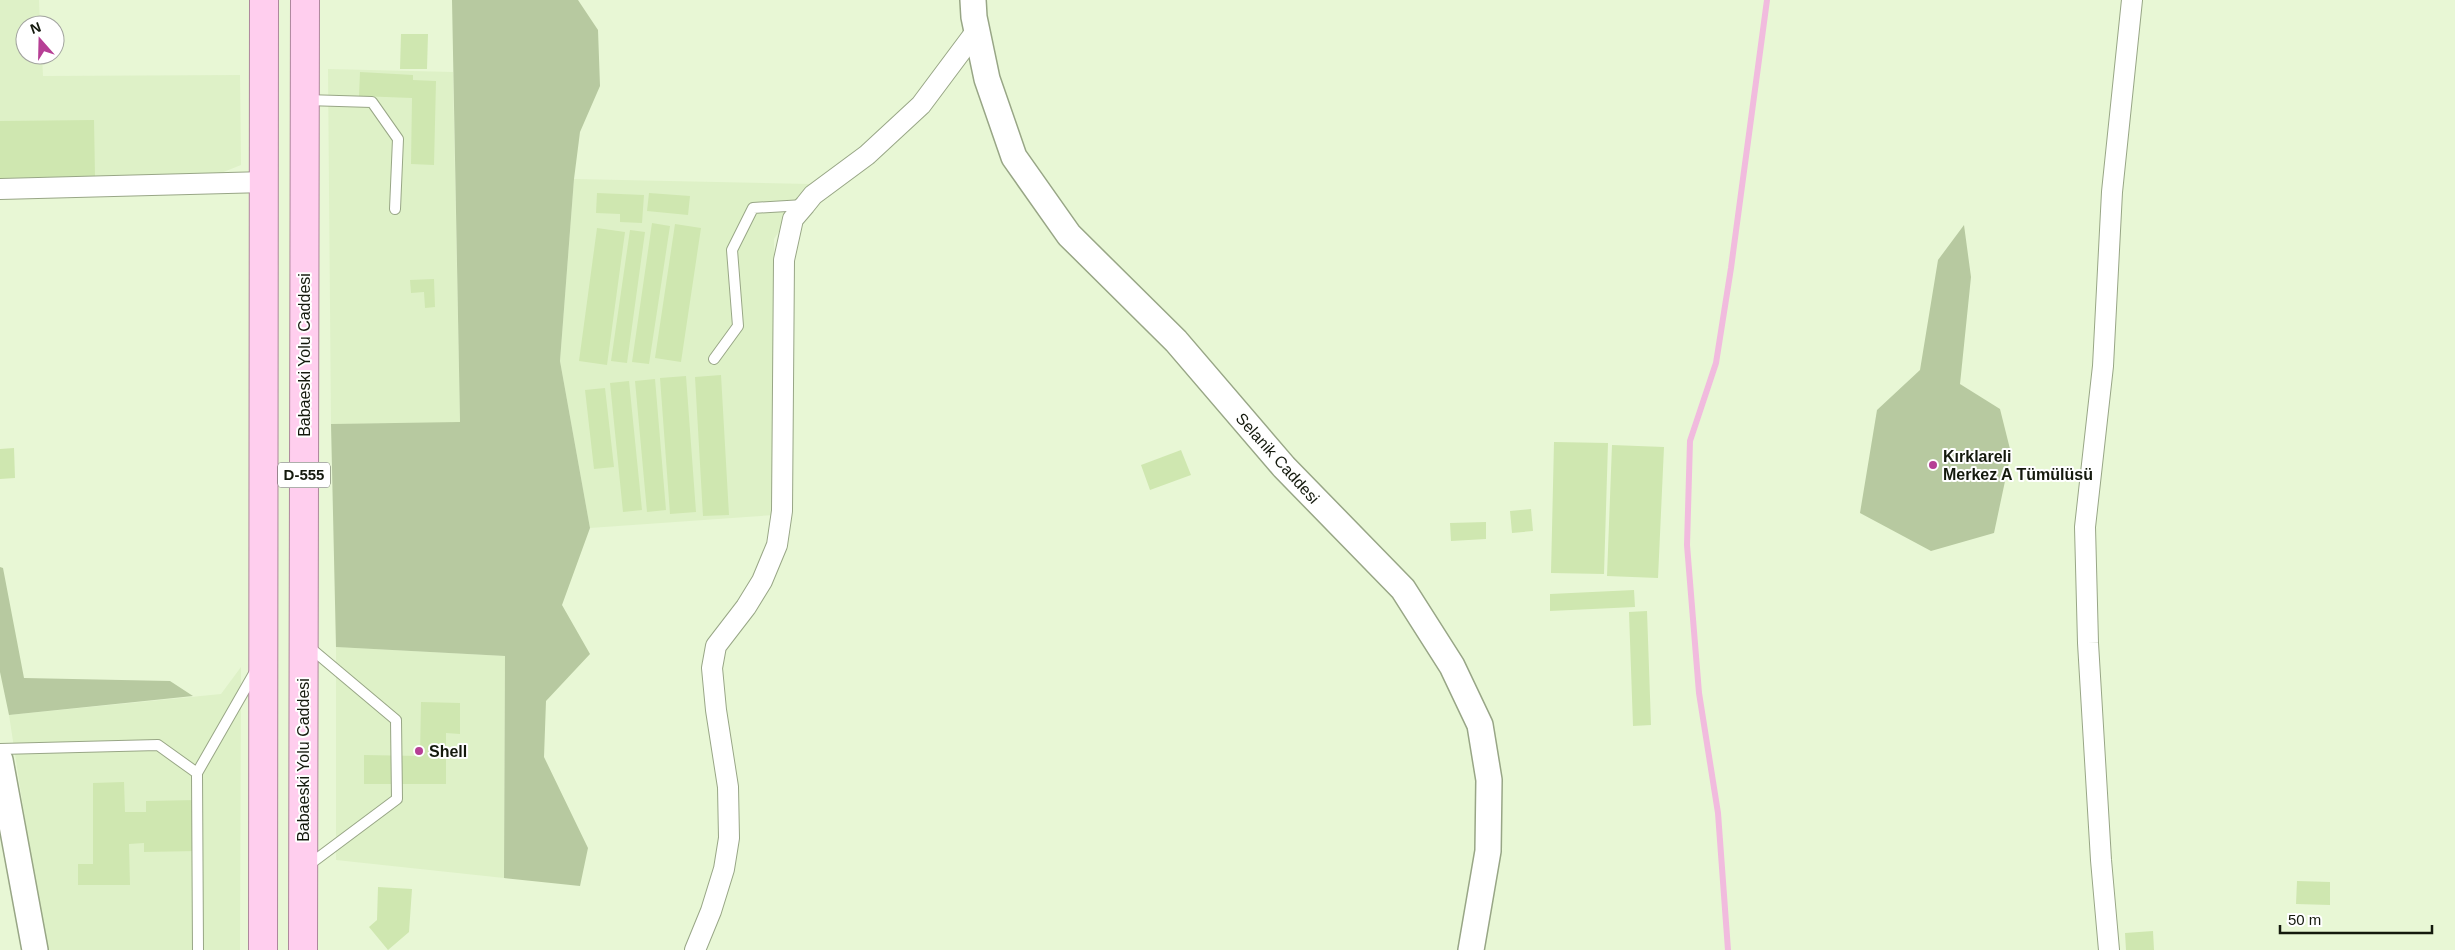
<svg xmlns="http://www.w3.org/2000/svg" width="2455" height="950" viewBox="0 0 2455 950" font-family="Arial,sans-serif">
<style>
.built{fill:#def1c7}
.green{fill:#b7c9a0}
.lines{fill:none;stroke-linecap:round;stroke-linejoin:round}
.stream{stroke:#f1bbde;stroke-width:6}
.building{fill:#cfe7b0}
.service-casing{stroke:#98a686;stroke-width:12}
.minor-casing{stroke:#98a686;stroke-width:22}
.tertiary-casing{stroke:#98a686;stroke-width:28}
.trunk-casing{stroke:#ad879c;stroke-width:30}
.service{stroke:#fff;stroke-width:10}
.minor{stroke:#fff;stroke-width:20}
.tertiary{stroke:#fff;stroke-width:25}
.trunk{stroke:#ffceee;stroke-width:28}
.poi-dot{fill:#b63f95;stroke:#fff;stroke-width:2}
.labels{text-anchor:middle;stroke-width:4;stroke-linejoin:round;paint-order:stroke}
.shield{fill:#fff;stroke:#5a5e56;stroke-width:1}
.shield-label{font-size:15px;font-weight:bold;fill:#14190d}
.street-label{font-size:16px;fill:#14190d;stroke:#fff}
.poi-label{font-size:16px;font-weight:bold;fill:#14190d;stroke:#fff;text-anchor:start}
</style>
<rect width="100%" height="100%" fill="#e8f7d5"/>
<!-- built -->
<path class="built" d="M0,0H39L40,25H25V55H42L43,76L240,75L241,165L206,179L0,181Z
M328,69L453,72L460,423L331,424Z
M574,179L811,184L774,239V515L590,528L560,361Z
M336,647L505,656L504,878L336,860Z
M241,667L240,950H45L9,715L221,694Z"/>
<!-- green -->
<path class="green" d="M452,0H578L598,30L600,86L580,132L574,179L560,361L590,528L562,605L590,654L546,701L544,757L588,848L580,886L504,878L505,656L336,647L331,424L460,422Z
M1964,225L1971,277L1960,384L2000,409L2011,453L1994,533L1931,551L1860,513L1877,410L1920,370L1938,260Z
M0,567L3,568L24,678L170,681L193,696L9,715L0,672Z"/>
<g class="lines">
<!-- stream -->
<path class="stream" d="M1728,950L1718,813L1699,693L1687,545L1690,441L1716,363L1731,268L1767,0"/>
</g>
<!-- building -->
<path class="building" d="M401,34H428L427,69H400Z
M360,72L413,75V80L436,81L434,165L411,164L412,98L359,96Z
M94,120L95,176L0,178V121Z
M597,193L644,195L642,223L620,222V214L596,213Z
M649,193L690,196L688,215L647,211Z
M652,223L670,226L649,364L632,362Z
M675,224L701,228L681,362L655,358Z
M597,228L625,232L607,365L579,361Z
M630,230L645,232L627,363L611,361Z
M434,279L435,307L425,308L424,292L411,293L410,280Z
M721,375L729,515L703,516L695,377Z
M686,376L696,512L670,514L660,378Z
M655,379L666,510L647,512L635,381Z
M629,381L642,510L623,512L610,383Z
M605,388L614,467L594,469L585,390Z
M1554,442L1608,443L1604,574L1551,573Z
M1612,445L1664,447L1658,578L1607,576Z
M14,448L15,478L0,479V449Z
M1181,450L1191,475L1150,490L1141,465Z
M1531,509L1533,531L1512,533L1510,511Z
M1486,522V539L1451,541L1450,523Z
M1634,590L1635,607L1550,611V594Z
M1647,611L1651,725L1633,726L1629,612Z
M421,702L460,703V734L446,733V784H364V755L420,756Z
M124,782L125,812H146V801L197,800V851L144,852V843L129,844L130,885H78V864H93V783Z
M2297,881L2330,882V905L2296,904Z
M378,887L412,889L409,932L388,950L369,927L377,920Z
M2153,931L2154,950H2126L2125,933Z"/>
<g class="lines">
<defs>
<path id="service" d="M306,100L372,102L398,139L395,209
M714,359L738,326L732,250L753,208L804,205
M0,749L158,745L197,773
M306,867L397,799L396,720L308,646
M198,950L197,773L256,670"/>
<path id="minor" d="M0,189L264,182
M695,950L711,911L724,869L729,838L728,787L716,710L712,668L716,646L746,607L762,581L777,545L782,511L784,260L793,219L805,205L813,195L867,155L921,105L977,30
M2109,950L2101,860L2088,643L2085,527L2103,366L2112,192L2132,0"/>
<path id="tertiary" d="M973,0L974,17L987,79L1014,157L1069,235L1176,341L1284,467L1403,589L1452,666L1480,725L1489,780L1488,851L1471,950
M0,760L35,950"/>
<path id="trunk" d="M263,950L264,0
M303,950L305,0"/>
</defs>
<!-- service casing -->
<use href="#service" class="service-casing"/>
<!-- minor casing -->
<use href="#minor" class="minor-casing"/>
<!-- tertiary casing -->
<use href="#tertiary" class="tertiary-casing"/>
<!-- trunk casing -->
<use href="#trunk" class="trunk-casing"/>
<!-- service -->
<use href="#service" class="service"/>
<!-- minor -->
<use href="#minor" class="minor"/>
<!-- tertiary -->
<use href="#tertiary" class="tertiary"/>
<!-- trunk -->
<use href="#trunk" class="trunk"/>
</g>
<!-- markers -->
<g class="poi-dot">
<circle cx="1933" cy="465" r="5"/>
<circle cx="419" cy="751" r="5"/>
</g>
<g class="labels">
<!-- shield labels -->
<rect class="shield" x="278" y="462.5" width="52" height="25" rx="4"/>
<g class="shield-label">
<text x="304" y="480">D-555</text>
</g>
<!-- street labels -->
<g class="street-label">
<text transform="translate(304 355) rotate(-90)" y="6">Babaeski Yolu Caddesi</text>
<text transform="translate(1278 458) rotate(48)" y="6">Selanik Caddesi</text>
<text transform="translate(303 760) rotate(-90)" y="6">Babaeski Yolu Caddesi</text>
</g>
<!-- poi labels -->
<g class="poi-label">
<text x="1943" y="462">Kırklareli<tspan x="1943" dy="18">Merkez A Tümülüsü</tspan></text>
<text x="429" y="757">Shell</text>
</g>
</g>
<!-- north arrow -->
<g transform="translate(40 40) rotate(340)"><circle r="24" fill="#ffffff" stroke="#a1a39e"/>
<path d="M0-4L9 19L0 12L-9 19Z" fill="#b63f95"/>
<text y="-8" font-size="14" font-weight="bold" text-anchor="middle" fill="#14190d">N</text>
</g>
<!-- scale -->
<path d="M2280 925v8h152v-8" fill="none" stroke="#14190d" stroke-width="2.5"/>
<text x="2288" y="925" font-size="15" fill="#14190d" stroke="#ffffff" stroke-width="4" paint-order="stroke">50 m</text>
</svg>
